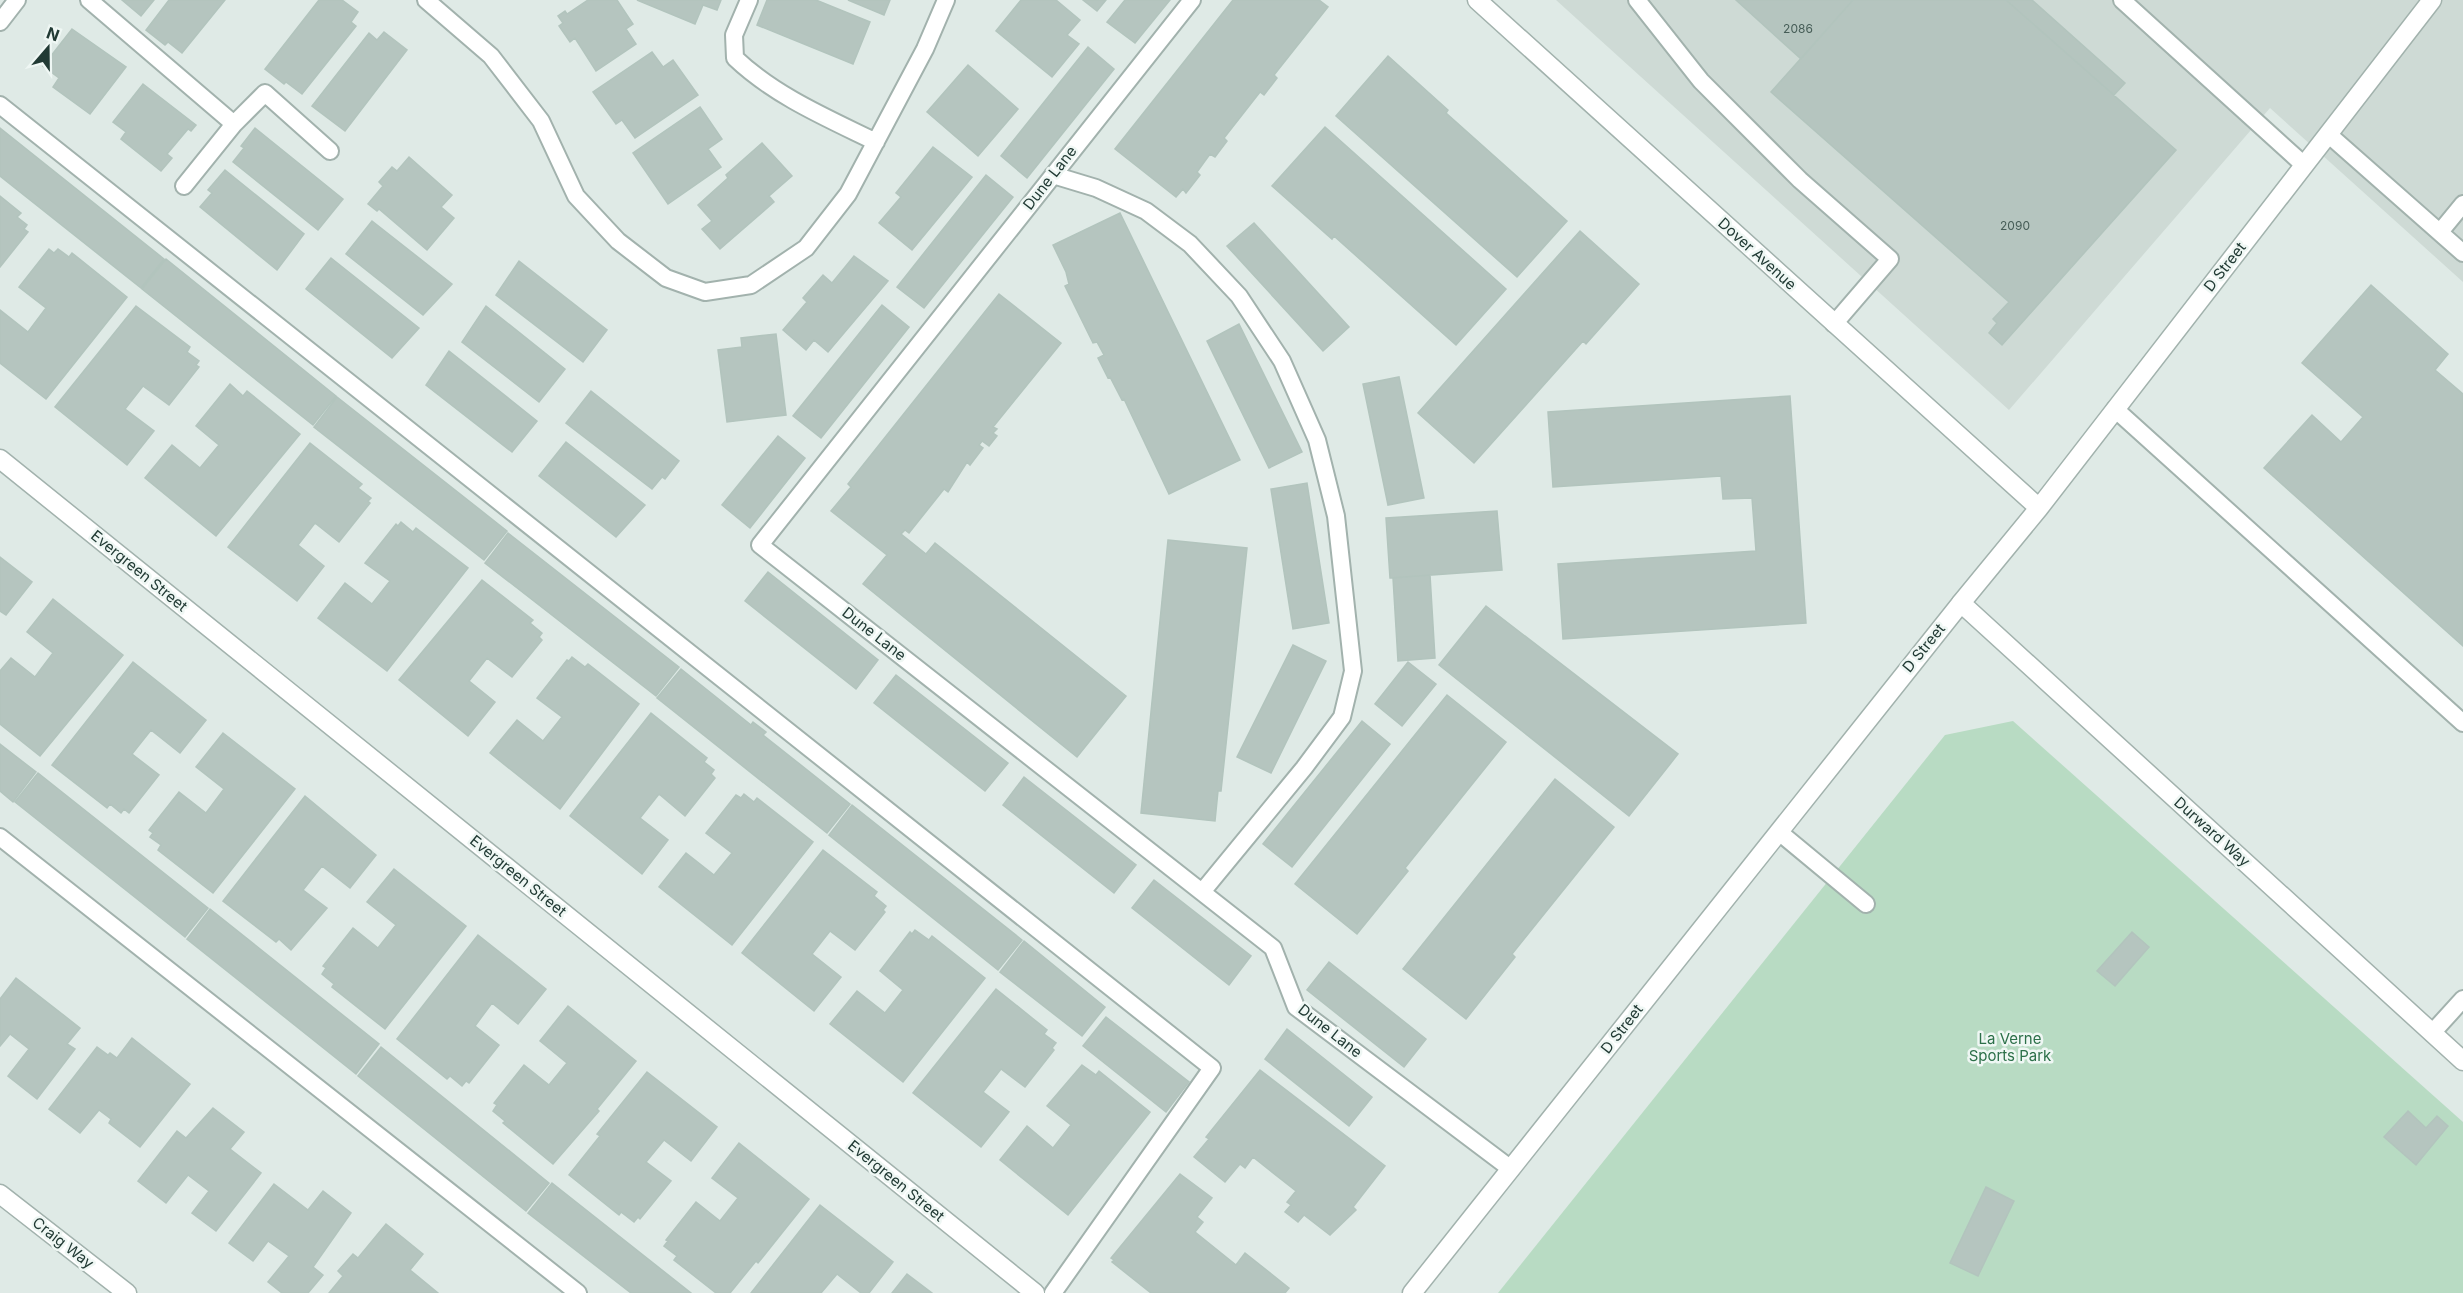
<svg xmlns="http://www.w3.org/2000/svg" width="2463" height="1293" viewBox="0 0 2463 1293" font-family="Inter,sans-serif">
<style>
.built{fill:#cedad5}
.green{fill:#b8dbc3}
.building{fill:#b5c5bf;stroke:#b2c4bd;stroke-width:1.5}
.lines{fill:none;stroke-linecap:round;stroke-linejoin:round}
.service-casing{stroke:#a2b2ad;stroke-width:20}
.minor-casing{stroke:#a2b2ad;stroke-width:21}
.tertiary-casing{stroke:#a2b2ad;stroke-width:21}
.service{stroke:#fff;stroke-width:16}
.minor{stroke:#fff;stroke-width:18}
.tertiary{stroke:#fff;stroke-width:18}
.labels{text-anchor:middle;stroke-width:5;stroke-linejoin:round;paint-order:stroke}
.number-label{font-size:12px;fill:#465d57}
.street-label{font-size:15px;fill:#213a34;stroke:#eff7f4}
.park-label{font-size:15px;fill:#2c7049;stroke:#eff7f4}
</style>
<rect width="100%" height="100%" fill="#dfeae6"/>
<!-- built -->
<path class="built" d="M1556,0H2463V282L2270,108L2009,410Z"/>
<!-- green -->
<path class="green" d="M2013,721L2463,1122V1293H1498L1945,735Z"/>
<!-- building -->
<path class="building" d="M122,0H154L141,16Z
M169,0H225L182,53L168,42L165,45L146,30Z
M319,0H342L358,12L351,22L356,26L302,94L286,82L284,84L265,69Z
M588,0H617L633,24L626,29L636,44L596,71L575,38L570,42L559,26L563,23L558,16L565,11L567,14Z
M637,0H721L717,10L703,5L695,24Z
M767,0H816L870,22L853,64L757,25Z
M848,0H890L884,15Z
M1021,0H1056L1080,20L1067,35L1079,44L1052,77L996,31Z
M1083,0H1106L1097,11Z
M1125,0H1170L1135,43L1107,22Z
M1233,0H1319L1328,7L1274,75L1277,78L1264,95L1260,92L1224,138L1227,141L1215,157L1210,154L1197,172L1200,175L1186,193L1183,189L1176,197L1115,149Z
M1736,0H1853L1801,59Z
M1853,0H2006L2176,150L2002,345L1989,333L1997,323L1993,319L2009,302L1771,92Z
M2006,0H2032L2125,83L2114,95Z
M72,29L126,67L90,114L53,87L59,78L43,66Z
M384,32L407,50L345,131L312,106L369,33L377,40Z
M1088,47L1114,69L1027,178L1001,156Z
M652,52L663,67L673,60L698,95L635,138L622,120L616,124L593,92Z
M1388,56L1448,110L1446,113L1567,221L1517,277L1336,116Z
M968,65L1018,109L978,156L927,112Z
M143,84L196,125L191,131L188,129L167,154L172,158L161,171L121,139L126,132L113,122Z
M700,107L722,139L708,149L721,167L668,204L633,153Z
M1325,127L1506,289L1456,345L1334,236L1332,239L1272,186Z
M0,128L164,259L141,288L0,176Z
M255,128L343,199L318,230L233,162L244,148L241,146Z
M762,143L792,176L769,196L774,202L720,249L702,229L712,221L698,205L728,178L726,175Z
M933,147L972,177L912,250L879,223L901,197L896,193Z
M409,157L452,195L441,207L454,218L427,250L379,209L377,211L368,204L383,186L379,182L392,167L397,171Z
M225,170L304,234L277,270L200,207L212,193L208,190Z
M986,175L1013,197L924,308L897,287Z
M0,196L21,213L17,217L27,225L24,229L28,232L0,267Z
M1120,213L1240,460L1169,494L1124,399L1122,400L1110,377L1108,378L1098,358L1104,355L1097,342L1093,343L1065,286L1069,284L1066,272L1053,245Z
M372,221L452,284L423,315L346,254Z
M1254,223L1349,327L1323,351L1227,246Z
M1580,231L1639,284L1586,344L1583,341L1474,463L1418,413Z
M49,249L54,253L58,249L69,257L72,253L127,297L46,399L0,363V310L28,332L46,308L19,287Z
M854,256L888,281L828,352L814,340L806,350L783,330L807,302L803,298L823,275L832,283Z
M331,258L419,328L392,358L306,289Z
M166,259L336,396L313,425L142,289Z
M519,261L607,330L583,362L496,295Z
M2371,285L2448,354L2435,370L2463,394V646L2264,468L2312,415L2341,442L2363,417L2302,363Z
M999,294L1061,343L993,427L997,429L993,433L997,436L989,446L982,441L979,445L983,448L970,465L967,462L948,492L944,489L909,533L905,530L901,534L926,554L935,543L1126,696L1077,757L863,584L887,555L831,511L851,487L848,484Z
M882,305L909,327L821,438L793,416Z
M136,306L190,347L187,352L199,361L196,365L199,367L169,405L143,386L125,409L154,431L127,465L55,407Z
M486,306L565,369L539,402L462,342Z
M1239,324L1302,452L1269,468L1207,341Z
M776,334L786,415L727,422L718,350L742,347L741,338Z
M449,351L537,421L512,452L426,385Z
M1399,377L1424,498L1388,505L1363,384Z
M230,384L243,396L247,391L300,434L216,536L145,478L172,445L200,468L219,445L196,426Z
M591,391L679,461L665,479L662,477L652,489L566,423Z
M1790,396L1806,623L1563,639L1558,564L1756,551L1752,498L1723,499L1721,476L1553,487L1548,412Z
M337,397L507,531L484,560L314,427Z
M778,436L805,458L750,528L722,505Z
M566,442L645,505L616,537L539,476Z
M310,443L362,484L358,488L371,498L368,501L370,503L339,542L315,523L298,545L324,566L297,601L228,547Z
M1307,483L1329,623L1293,629L1271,489Z
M1497,511L1502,570L1390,578L1386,518Z
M401,522L413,532L416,528L468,568L387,671L318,618L345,583L372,604L390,581L365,563L396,524L398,526Z
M508,533L679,667L656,696L485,563Z
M1168,540L1247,548L1221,791H1218L1215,821L1141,813Z
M0,557L32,582L6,615L0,611Z
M768,572L878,660L856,689L745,601Z
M1430,575L1435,658L1398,661L1393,578Z
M482,580L533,620L530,623L542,633L539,637L542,640L512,677L487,658L469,681L495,702L468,736L399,680Z
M53,599L123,655L40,756L0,724V671L11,658L35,677L53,653L27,632Z
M1486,606L1678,754L1629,816L1439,665Z
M1293,645L1326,661L1271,773L1237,757Z
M572,657L585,667L588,664L639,704L560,809L490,753L517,720L543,741L562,717L537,698L567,660L569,661Z
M133,662L206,720L180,753L151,730L132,754L159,775L129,813L124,809L121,813L110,804L107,808L52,765Z
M1408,662L1436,684L1402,726L1375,704Z
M681,669L751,725L753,722L766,732L763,735L850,804L827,833L657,698Z
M896,675L1008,763L985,791L874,703Z
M1447,695L1506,742L1405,868L1408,871L1357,934L1295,884Z
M651,713L707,758L704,762L714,770L711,774L715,778L685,816L659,794L640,818L668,840L642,874L570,816Z
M1362,721L1390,744L1292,867L1263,844Z
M223,733L295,789L213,893L158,850L161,845L150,837L153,833L149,830L179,792L206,813L224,789L196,767Z
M0,744L36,772L13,802L0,791Z
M38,773L208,908L185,937L15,802Z
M1024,777L1136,865L1114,893L1003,805Z
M1555,779L1614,827L1512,954L1515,957L1466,1019L1403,969Z
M744,794L754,802L757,798L813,842L732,945L659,887L686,853L714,875L732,853L706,833L736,795L741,798Z
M305,796L376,855L350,888L322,866L303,890L327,908L291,950L279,939L276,942L223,901Z
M852,805L1022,940L998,970L829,835Z
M823,850L877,892L874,896L886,906L883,910L885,912L855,950L830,931L812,954L841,977L814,1011L742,953Z
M394,869L466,926L385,1029L332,987L334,984L322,974L326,968L323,966L353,928L378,948L396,925L367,902Z
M1154,880L1251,956L1229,985L1132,908Z
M210,909L379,1044L356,1074L187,939Z
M915,930L929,940L932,936L985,978L903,1082L830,1024L857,991L885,1013L903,990L880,971L910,932L912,934Z
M2132,932L2149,947L2115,986L2097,971Z
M478,935L546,989L518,1024L492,1003L475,1026L499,1045L469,1083L466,1081L462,1086L450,1076L447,1079L397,1039Z
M1024,941L1105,1007L1082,1036L1000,972Z
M1329,962L1426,1039L1404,1067L1307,990Z
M16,978L80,1028L67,1044L75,1049L37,1099L8,1076L29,1049L10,1034L0,1046V999Z
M996,989L1047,1030L1044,1034L1056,1043L1052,1048L1054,1050L1025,1087L1001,1069L983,1092L1009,1112L981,1147L913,1093Z
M568,1006L636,1061L597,1109L599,1111L553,1164L503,1123L505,1121L493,1111L497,1105L494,1103L524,1065L549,1085L567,1063L540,1041Z
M1106,1017L1189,1082L1166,1112L1083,1046Z
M1287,1029L1372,1097L1349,1126L1265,1059Z
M132,1038L190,1084L140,1147L109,1123L111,1119L99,1110L80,1133L49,1109L97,1047L108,1055L110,1053L117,1058Z
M381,1047L549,1183L526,1211L358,1076Z
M1082,1065L1096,1075L1099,1071L1150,1112L1068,1215L1000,1160L1027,1126L1053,1148L1071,1125L1047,1106Z
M1260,1070L1385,1166L1353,1207L1356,1210L1330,1235L1304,1215L1298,1222L1285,1212L1291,1205L1287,1202L1296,1191L1253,1157L1245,1168L1240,1164L1225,1182L1194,1157L1209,1139L1206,1137Z
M647,1072L717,1127L691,1161L664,1140L646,1162L671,1181L640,1219L638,1217L634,1222L621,1212L619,1215L569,1175L600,1136L597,1134Z
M213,1108L244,1132L230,1149L261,1173L216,1231L192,1213L209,1191L188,1175L166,1203L138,1181L177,1131L186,1138Z
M2408,1111L2426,1128L2437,1116L2448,1126L2416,1165L2384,1137Z
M739,1143L809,1199L758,1263L756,1261L730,1293H716L674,1260L677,1256L664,1246L668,1241L666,1240L696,1202L720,1221L738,1198L712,1178Z
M1180,1174L1212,1198L1197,1217L1203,1222L1195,1232L1236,1265L1245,1253L1289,1288L1285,1293H1151L1112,1262L1114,1260L1111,1258Z
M552,1183L691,1293H631L528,1213Z
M274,1184L308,1210L323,1191L351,1213L313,1267L323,1275L308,1293H282L268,1282L289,1256L268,1241L253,1261L229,1243Z
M1986,1187L2014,1201L1978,1276L1950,1263Z
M820,1205L893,1262L869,1293H861L837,1274L821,1293H751Z
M386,1224L423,1254L410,1270L438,1293H329L343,1276L338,1271L353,1254L358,1258Z
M907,1274L932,1293H892Z"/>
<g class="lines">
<defs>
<path id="service" d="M89,0L234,124L265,93L330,151
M426,0L491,56L541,121L576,196L618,241L666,278L705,292L751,285L806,248L848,194L925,49L946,0
M749,0L734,35L735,58C775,96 827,118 876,142
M1192,0L760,545L1273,948L1296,1007L1511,1169
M1637,0L1701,81L1800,180L1890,259L1834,324
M2122,0L2304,165
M0,22L17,0
M0,105L1212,1068L1053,1293
M2328,134L2463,253
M1053,175L1096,188L1146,211L1190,244L1239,296L1282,361L1317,440L1336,516L1353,671L1342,717L1304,768L1202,892
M184,186L234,124
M2440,232L2463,204
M2115,409L2463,723
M1779,832L1866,904
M0,837L578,1293
M2432,1033L2463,999"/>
<path id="minor" d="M1477,0L2039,508
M2432,0L2039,508L1961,603L2463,1061
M0,459L1035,1293
M0,1194L127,1293"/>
<path id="tertiary" d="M1412,1293L1961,603"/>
</defs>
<!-- service casing -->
<use href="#service" class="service-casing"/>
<!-- minor casing -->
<use href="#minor" class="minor-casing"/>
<!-- tertiary casing -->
<use href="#tertiary" class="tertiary-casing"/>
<!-- service -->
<use href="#service" class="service"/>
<!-- minor -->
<use href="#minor" class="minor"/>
<!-- tertiary -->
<use href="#tertiary" class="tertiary"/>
</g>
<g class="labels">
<!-- number labels -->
<g class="number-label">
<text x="1798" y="33">2086</text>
<text x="2015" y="230">2090</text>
</g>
<!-- street labels -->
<g class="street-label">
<text transform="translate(1050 178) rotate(-52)" y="5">Dune Lane</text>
<text transform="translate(1757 254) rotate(42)" y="5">Dover Avenue</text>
<text transform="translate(2225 267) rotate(-52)" y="5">D Street</text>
<text transform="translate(139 571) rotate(39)" y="5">Evergreen Street</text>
<text transform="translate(874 634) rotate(38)" y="5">Dune Lane</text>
<text transform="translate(1924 648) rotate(-51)" y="5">D Street</text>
<text transform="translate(2212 832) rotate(42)" y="5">Durward Way</text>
<text transform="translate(518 876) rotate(39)" y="5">Evergreen Street</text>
<text transform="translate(1622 1029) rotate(-52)" y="5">D Street</text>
<text transform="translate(1330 1031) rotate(38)" y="5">Dune Lane</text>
<text transform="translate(896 1181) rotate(39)" y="5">Evergreen Street</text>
<text transform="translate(63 1243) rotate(38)" y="5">Craig Way</text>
</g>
<!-- park labels -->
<g class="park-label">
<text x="2010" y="1044">La Verne<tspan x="2010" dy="17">Sports Park</tspan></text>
</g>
</g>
<!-- north arrow -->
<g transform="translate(48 48) rotate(20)" stroke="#eff7f4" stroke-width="4.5" paint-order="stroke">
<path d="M0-4.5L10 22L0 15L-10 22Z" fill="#213a34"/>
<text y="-9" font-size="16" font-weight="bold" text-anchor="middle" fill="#213a34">N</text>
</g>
</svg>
